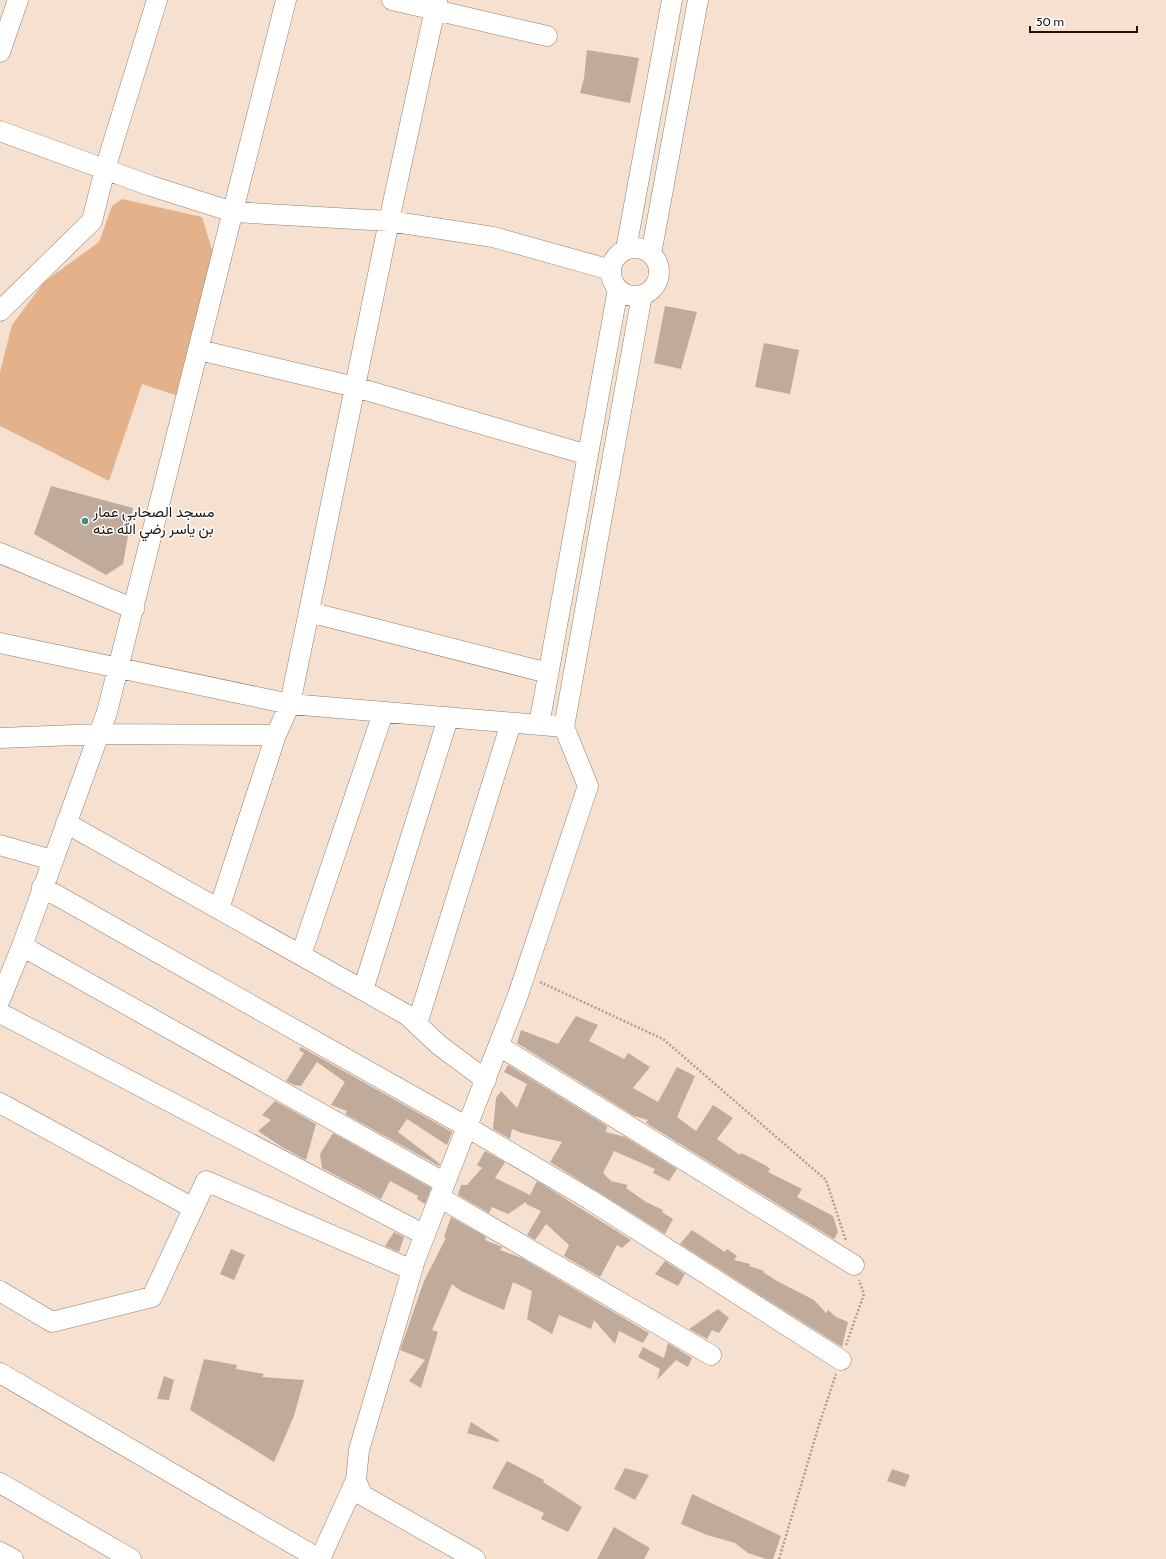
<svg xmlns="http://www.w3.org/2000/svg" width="1166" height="1559" viewBox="0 0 1166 1559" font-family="Cabin,Vazirmatn,sans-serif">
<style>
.green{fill:#e3b28b}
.building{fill:#c0aa9a}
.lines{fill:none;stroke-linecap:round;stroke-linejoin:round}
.minor-casing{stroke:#937e6f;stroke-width:21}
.path{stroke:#af9e91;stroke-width:2.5;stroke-dasharray:2 2;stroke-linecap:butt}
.minor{stroke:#fff;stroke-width:20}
.poi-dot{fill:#428983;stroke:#fff;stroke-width:1.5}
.labels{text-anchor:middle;stroke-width:3;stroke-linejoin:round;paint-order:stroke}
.poi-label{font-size:15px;fill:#1d1610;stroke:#fff;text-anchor:start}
</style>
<rect width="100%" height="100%" fill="#f6e0cf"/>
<!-- green -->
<path class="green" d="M122,199L202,217L215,259L178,396L142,384L109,481L0,426V372L12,325L44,282L99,242L112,206Z"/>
<!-- building -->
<path class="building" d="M587,50L639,58L630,103L580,93L584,78Z
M665,306L697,312L681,369L654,363Z
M764,343L799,350L790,394L755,387Z
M51,486L133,508L123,564L106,575L34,534Z
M576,1016L598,1025L589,1041L624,1059L628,1053L650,1067L633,1088L658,1102L677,1067L695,1076L677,1117L696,1131L713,1105L733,1118L717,1139L740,1155L741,1153L765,1165L770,1169L768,1172L802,1189L797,1197L833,1216L838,1232L834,1239L646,1123L648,1120L634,1116L517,1043L521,1030L558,1044Z
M301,1047L452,1132L447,1145L407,1119L398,1132L440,1164L439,1166L345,1114L347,1111L331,1105L345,1082L317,1062L301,1086L294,1085L286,1081L304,1053L299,1050Z
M508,1065L607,1126L606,1132L625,1137L677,1169L669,1181L653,1173L655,1169L614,1151L603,1173L611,1181L628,1185L626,1188L646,1202L663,1210L662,1212L673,1219L665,1234L550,1162L562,1142L522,1133L512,1129L510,1139L493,1129L496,1098L501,1091L517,1108L527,1084L504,1072Z
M275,1101L316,1124L306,1160L282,1147L258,1131L271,1120L262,1115Z
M333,1133L431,1188L425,1204L417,1199L418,1196L390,1181L381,1199L322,1168L320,1154Z
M485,1151L505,1162L495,1178L530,1195L537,1181L631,1240L622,1248L617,1245L600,1277L564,1256L569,1245L546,1224L535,1240L527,1235L541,1211L526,1204V1202L508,1214L492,1207L489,1213L458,1195L461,1185H467L482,1168L477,1165Z
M451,1217L486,1237L485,1240L502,1247L500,1250L522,1258L649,1333L643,1343L619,1331L615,1344L594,1320L591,1329L559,1315L552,1334L527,1319L532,1291L513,1282L504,1310L461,1291L452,1284L432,1330L438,1332L421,1388L409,1381L425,1360L400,1350L424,1281L446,1238L444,1237Z
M692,1230L725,1252L727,1249L737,1256L734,1260L750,1264L749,1266L764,1271L763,1272L777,1281L814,1300L826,1313L828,1310L836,1317L848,1322L842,1347L680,1244Z
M394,1232L404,1237L399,1252L385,1246Z
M231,1249L245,1255L234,1280L220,1274Z
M665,1261L685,1274L678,1286L655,1274Z
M718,1309L729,1318L719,1333L712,1330L707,1339L689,1329Z
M668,1343L692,1358L688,1367L676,1360L657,1380L660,1369L638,1357L643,1347L664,1358Z
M204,1359L237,1365L236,1369L264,1374L262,1377L304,1380L294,1416L274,1462L190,1410Z
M164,1376L174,1380L169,1400L157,1399Z
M471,1422L499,1440L498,1442L467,1433Z
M507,1461L544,1480L543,1482L582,1507L568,1532L541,1519L544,1513L492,1488Z
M625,1468L649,1475L635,1500L614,1489Z
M892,1469L910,1475L905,1487L887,1481Z
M692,1494L781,1536L773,1559H766L748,1553L735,1543L707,1535L681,1524Z
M614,1527L650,1548L644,1559H597Z"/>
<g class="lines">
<defs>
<path id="minor" d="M392,0L547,36
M0,52L18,0
M0,131L151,186L233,212L389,221L493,237L611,270
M611 272a24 24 0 1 1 48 0a24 24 0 1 1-48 0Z
M626,249L672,0
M651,254L698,0
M0,311L92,221L105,169L157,0
M199,350L355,387L588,455
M0,553L134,609
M309,612L548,673
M0,643L290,704L564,727
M539,725L618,289
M0,738L99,734L276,735L290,704L389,221L437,0
M66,823L407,1015L439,1045L486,1080
M0,845L52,860
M42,887L467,1127L589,1199L841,1360
M219,909L276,735
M22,946L445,1183
M301,955L383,713
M363,990L448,718
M0,1000L22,946L107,712L286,0
M0,1013L425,1235
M417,1024L511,723
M499,1046L854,1265
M0,1103L193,1208
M439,1197L711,1355
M0,1291L52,1322L152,1297L206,1181L412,1270
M0,1373L319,1559
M0,1483L131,1559
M0,1552L13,1559
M320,1559L356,1480
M475,1559L362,1495L356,1480L359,1450L415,1260L517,998L588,786L564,727L642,295"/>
</defs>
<!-- minor casing -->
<use href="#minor" class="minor-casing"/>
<!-- path -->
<path class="path" d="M540,982L663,1039L826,1180L846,1241
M846,1345L864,1294L859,1280
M779,1559L819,1425L836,1374"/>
<!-- minor -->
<use href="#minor" class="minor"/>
</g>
<!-- markers -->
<circle class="poi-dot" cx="85" cy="521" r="4"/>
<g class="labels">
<!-- poi labels -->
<g class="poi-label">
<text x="93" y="517">مسجد الصحابي عمار<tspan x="93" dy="17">بن ياسر رضي الله عنه</tspan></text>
</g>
</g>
<!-- scale -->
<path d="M1030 26v6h107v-6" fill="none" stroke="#1d1610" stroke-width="2"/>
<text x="1036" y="26" font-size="12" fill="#1d1610" stroke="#ffffff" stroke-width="3" paint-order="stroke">50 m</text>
</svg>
